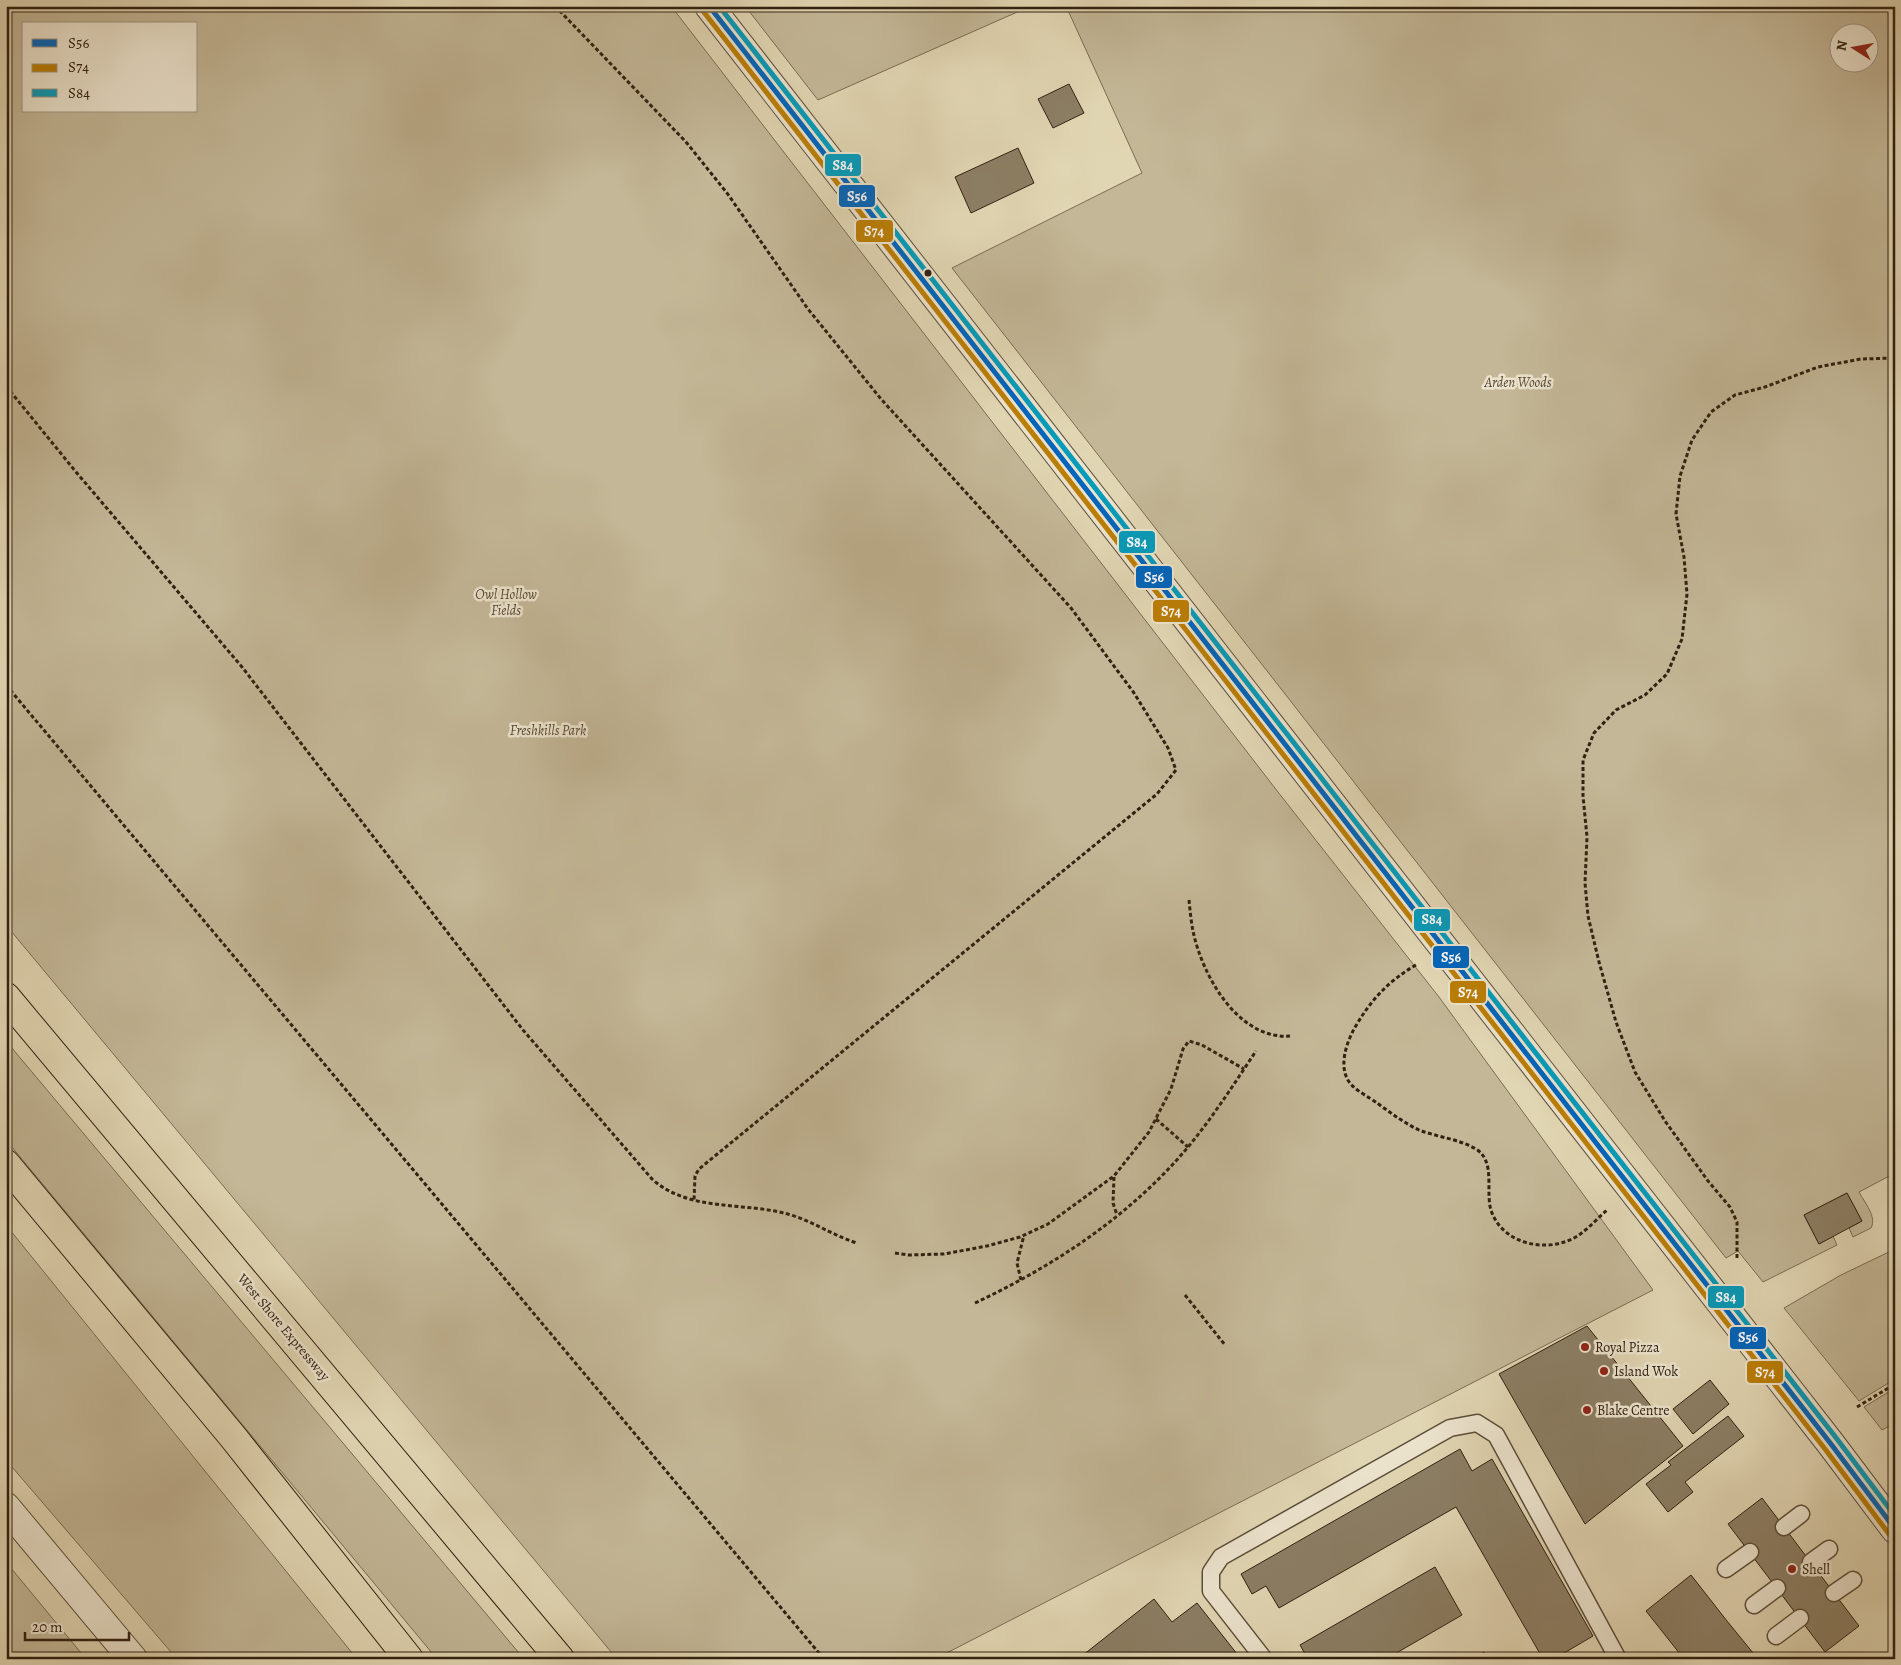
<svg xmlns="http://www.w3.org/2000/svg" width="1901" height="1665" viewBox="0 0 1901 1665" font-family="Alegreya,serif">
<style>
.green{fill:#c3b797;stroke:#7a6c54;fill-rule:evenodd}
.building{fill:#8c7f65;stroke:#302111}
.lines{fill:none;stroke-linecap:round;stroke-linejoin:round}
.service-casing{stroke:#5c4e3a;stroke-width:19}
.minor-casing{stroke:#5c4e3a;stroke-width:30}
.tertiary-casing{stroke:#5c4e3a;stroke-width:30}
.motorway-casing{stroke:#302111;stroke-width:30}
.path{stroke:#302111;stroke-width:3;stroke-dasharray:4 2.5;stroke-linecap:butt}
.service{stroke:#ece4ce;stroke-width:16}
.minor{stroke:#ece4ce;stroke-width:28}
.tertiary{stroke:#ece4ce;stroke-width:28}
.motorway{stroke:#e1d6b3;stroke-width:28}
.bus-1-casing{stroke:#ece4ce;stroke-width:9}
.bus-2-casing{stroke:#ece4ce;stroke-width:9}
.bus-3-casing{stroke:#ece4ce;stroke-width:9}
.bus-1{stroke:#0065bd;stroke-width:5}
.bus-2{stroke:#bb7e05;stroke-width:5}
.bus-3{stroke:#059bbb;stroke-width:5}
.bus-dot{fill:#302111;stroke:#ece4ce;stroke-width:2}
.poi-dot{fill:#8f2418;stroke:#ece4ce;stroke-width:2}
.labels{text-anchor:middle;stroke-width:5;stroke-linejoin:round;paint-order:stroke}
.park-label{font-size:14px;font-style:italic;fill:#554632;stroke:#ece4ce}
.street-label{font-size:14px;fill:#302111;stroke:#ece4ce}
.poi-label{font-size:14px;fill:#302111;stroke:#ece4ce;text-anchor:start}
.line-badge{stroke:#ece4ce;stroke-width:2}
.badge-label{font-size:14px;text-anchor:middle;font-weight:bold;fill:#fff}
</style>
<rect width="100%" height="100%" fill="#e1d6b3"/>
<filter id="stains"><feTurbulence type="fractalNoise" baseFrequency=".004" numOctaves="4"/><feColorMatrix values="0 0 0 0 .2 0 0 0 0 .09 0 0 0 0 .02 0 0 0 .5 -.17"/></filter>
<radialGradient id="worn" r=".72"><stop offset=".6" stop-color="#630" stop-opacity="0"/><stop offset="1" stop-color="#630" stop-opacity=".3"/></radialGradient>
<!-- green -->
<path class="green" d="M6,6H671L1278,792L1439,997L1653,1290L935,1659H617L6,925ZM24,24H196V111H24Z
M745,6H1031L818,100Z
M1066,6H1895V1173L1859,1192C1865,1203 1877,1217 1871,1228L1853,1237L1849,1228L1862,1221L1847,1193L1804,1215L1819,1244L1833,1236L1837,1245L1763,1282L1738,1251L1726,1258L952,268L1142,173ZM1838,32H1868V62H1838Z
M6,1041L524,1659H437L6,1140Z
M6,1225L357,1659H177L6,1460Z
M1895,1249V1379L1859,1401L1784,1308L1841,1275Z
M1895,1388V1423L1882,1430L1864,1407Z
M6,1562L86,1659H6Z"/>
<!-- building -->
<path class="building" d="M1069,84L1084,113L1053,128L1038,99Z
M1018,148L1034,183L971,213L955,177Z
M1847,1193L1862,1221L1819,1244L1804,1215Z
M1587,1326L1683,1446L1585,1524L1499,1374Z
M1710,1380L1729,1404L1693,1434L1673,1409Z
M1728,1416L1744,1436L1685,1482L1693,1492L1668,1512L1646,1484L1671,1465L1668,1462Z
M1460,1449L1472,1471L1492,1459L1593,1636L1554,1659H1543L1456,1507L1279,1608L1266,1586L1252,1594L1241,1574Z
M1762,1498L1859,1626L1825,1652L1728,1524Z
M1435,1567L1462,1615L1386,1659H1308L1300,1645Z
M1691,1575L1727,1621L1758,1659H1684L1646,1611Z
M1154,1599L1172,1622L1197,1603L1241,1659H1078Z
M1484,1652L1488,1659H1471Z"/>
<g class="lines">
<defs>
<path id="service" d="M1784,1527L1801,1514
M1811,1562L1829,1549
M1726,1569L1750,1552
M1834,1593L1853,1580
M1754,1605L1777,1588
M1776,1636L1800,1618
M1264,1659L1211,1591V1572L1221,1557L1450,1428L1477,1423L1496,1435L1618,1659"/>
<path id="minor" d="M6,1507L133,1659"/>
<path id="tertiary" d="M709,6L1831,1444L1895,1529"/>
<path id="motorway" d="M6,997L560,1659
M6,1164L233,1437L409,1659"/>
</defs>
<!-- service casing -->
<use href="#service" class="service-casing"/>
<!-- minor casing -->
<use href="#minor" class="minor-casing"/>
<!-- tertiary casing -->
<use href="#tertiary" class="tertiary-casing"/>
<!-- motorway casing -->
<use href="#motorway" class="motorway-casing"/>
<!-- path -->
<path class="path" d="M555,6L686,142L727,193L808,309L881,399L1071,608L1134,693L1168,748L1176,770L1157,794L699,1169L695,1176L694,1200
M6,386L76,472L242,667L523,1030L652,1179C690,1213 745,1201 791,1215C814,1222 834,1236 857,1243
M6,685L824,1659
M1189,900C1190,910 1191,921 1193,931C1202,975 1238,1040 1290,1036
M1416,965C1388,981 1370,1001 1354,1029C1346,1044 1338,1068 1350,1083C1355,1090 1370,1098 1377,1103C1391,1113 1404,1123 1419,1130C1437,1137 1459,1139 1476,1149C1497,1162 1484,1194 1492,1213C1505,1246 1551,1254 1579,1235C1589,1228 1598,1218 1607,1210
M1156,1119L1188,1147
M1114,1177L1113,1203L1117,1215
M895,1253L908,1255L944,1254L987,1246L1020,1237L1048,1224L1114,1176L1149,1132L1171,1089L1183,1049L1189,1041L1202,1045L1244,1069
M1737,1258V1222L1730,1207L1708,1181L1665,1121L1635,1072L1616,1022L1599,962L1588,916L1585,883L1587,837L1583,796V760L1594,733L1616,710L1645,695L1667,674L1682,639L1687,594L1684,557L1676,514L1680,476L1692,440L1711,412L1735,395L1765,387L1818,367L1861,359L1895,358
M1021,1280L1017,1263L1024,1235
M1185,1295L1225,1345
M975,1303C1060,1263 1142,1208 1200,1132C1220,1106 1238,1078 1256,1051
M1857,1407L1895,1384"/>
<!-- service -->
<use href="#service" class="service"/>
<!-- minor -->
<use href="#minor" class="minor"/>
<!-- tertiary -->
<use href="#tertiary" class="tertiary"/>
<!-- motorway -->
<use href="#motorway" class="motorway"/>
<defs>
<path id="bus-1" d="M709,6L1831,1444L1895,1529"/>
<path id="bus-2" d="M703,11L1825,1449L1889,1534"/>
<path id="bus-3" d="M719,6L1837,1439L1895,1516"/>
</defs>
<!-- bus-1 casing -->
<use href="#bus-1" class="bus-1-casing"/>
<!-- bus-2 casing -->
<use href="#bus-2" class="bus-2-casing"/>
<!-- bus-3 casing -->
<use href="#bus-3" class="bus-3-casing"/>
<!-- bus-1 -->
<use href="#bus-1" class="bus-1"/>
<!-- bus-2 -->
<use href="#bus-2" class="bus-2"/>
<!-- bus-3 -->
<use href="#bus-3" class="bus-3"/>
</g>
<!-- markers -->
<circle class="bus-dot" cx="928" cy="273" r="4.5"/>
<g class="poi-dot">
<circle cx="1585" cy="1347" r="5"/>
<circle cx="1604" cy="1371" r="5"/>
<circle cx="1587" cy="1410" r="5"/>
<circle cx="1792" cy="1569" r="5"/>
</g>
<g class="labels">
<!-- park labels -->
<g class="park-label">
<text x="1518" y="387">Arden Woods</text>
<text x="506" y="599">Owl Hollow<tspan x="506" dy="16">Fields</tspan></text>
<text x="548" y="735">Freshkills Park</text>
</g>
<!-- street labels -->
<g class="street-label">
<text transform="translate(284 1327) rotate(50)" y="5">West Shore Expressway</text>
</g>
<!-- poi labels -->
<g class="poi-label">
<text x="1595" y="1352">Royal Pizza</text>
<text x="1614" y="1376">Island Wok</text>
<text x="1597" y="1415">Blake Centre</text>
<text x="1802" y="1574">Shell</text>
</g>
</g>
<g class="line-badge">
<rect x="824" y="153" width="38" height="24" rx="5" fill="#059bbb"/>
<rect x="838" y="184" width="38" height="24" rx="5" fill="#0065bd"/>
<rect x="855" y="219" width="39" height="24" rx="5" fill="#bb7e05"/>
<rect x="1118" y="530" width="38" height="24" rx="5" fill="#059bbb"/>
<rect x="1135" y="565" width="38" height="24" rx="5" fill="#0065bd"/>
<rect x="1152" y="599" width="38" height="24" rx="5" fill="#bb7e05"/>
<rect x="1413" y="908" width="38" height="24" rx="5" fill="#059bbb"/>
<rect x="1432" y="945" width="38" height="24" rx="5" fill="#0065bd"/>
<rect x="1449" y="980" width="38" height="24" rx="5" fill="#bb7e05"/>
<rect x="1707" y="1285" width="38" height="24" rx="5" fill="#059bbb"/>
<rect x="1729" y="1326" width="38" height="24" rx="5" fill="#0065bd"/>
<rect x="1746" y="1360" width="38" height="24" rx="5" fill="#bb7e05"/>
</g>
<g class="badge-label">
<text x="843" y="170">S84</text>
<text x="857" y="201">S56</text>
<text x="874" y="236">S74</text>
<text x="1137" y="547">S84</text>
<text x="1154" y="582">S56</text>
<text x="1171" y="616">S74</text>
<text x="1432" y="924">S84</text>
<text x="1451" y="962">S56</text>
<text x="1468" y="997">S74</text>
<text x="1726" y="1302">S84</text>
<text x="1748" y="1342">S56</text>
<text x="1765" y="1377">S74</text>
</g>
<!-- margin -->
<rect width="1901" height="1665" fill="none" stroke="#e1d6b3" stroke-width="25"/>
<rect x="8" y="8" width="1886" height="1650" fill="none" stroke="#302111" stroke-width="2.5"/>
<rect x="12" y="12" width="1876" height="1640" fill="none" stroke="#302111"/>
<!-- legend -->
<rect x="22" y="22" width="175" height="90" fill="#ece4ce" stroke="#a19682"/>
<rect x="32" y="39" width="25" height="8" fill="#0065bd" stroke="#a19682"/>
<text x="68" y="48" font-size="15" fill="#302111">S56</text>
<rect x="32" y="64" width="25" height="8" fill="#bb7e05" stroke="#a19682"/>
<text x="68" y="72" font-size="15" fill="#302111">S74</text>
<rect x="32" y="89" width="25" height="8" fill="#059bbb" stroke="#a19682"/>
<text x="68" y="98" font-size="15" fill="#302111">S84</text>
<!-- north arrow -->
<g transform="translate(1854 48) rotate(281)"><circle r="24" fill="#ece4ce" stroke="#a19682"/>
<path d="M0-4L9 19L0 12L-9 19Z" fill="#8f2418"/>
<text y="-8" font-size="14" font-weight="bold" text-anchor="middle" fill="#302111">N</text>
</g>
<!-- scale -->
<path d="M25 1632v8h104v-8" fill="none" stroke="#302111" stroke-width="2.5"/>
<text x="32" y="1632" font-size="15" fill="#302111" stroke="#ece4ce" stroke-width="4" paint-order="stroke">20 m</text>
<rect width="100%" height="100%" filter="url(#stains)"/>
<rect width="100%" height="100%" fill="url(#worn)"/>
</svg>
